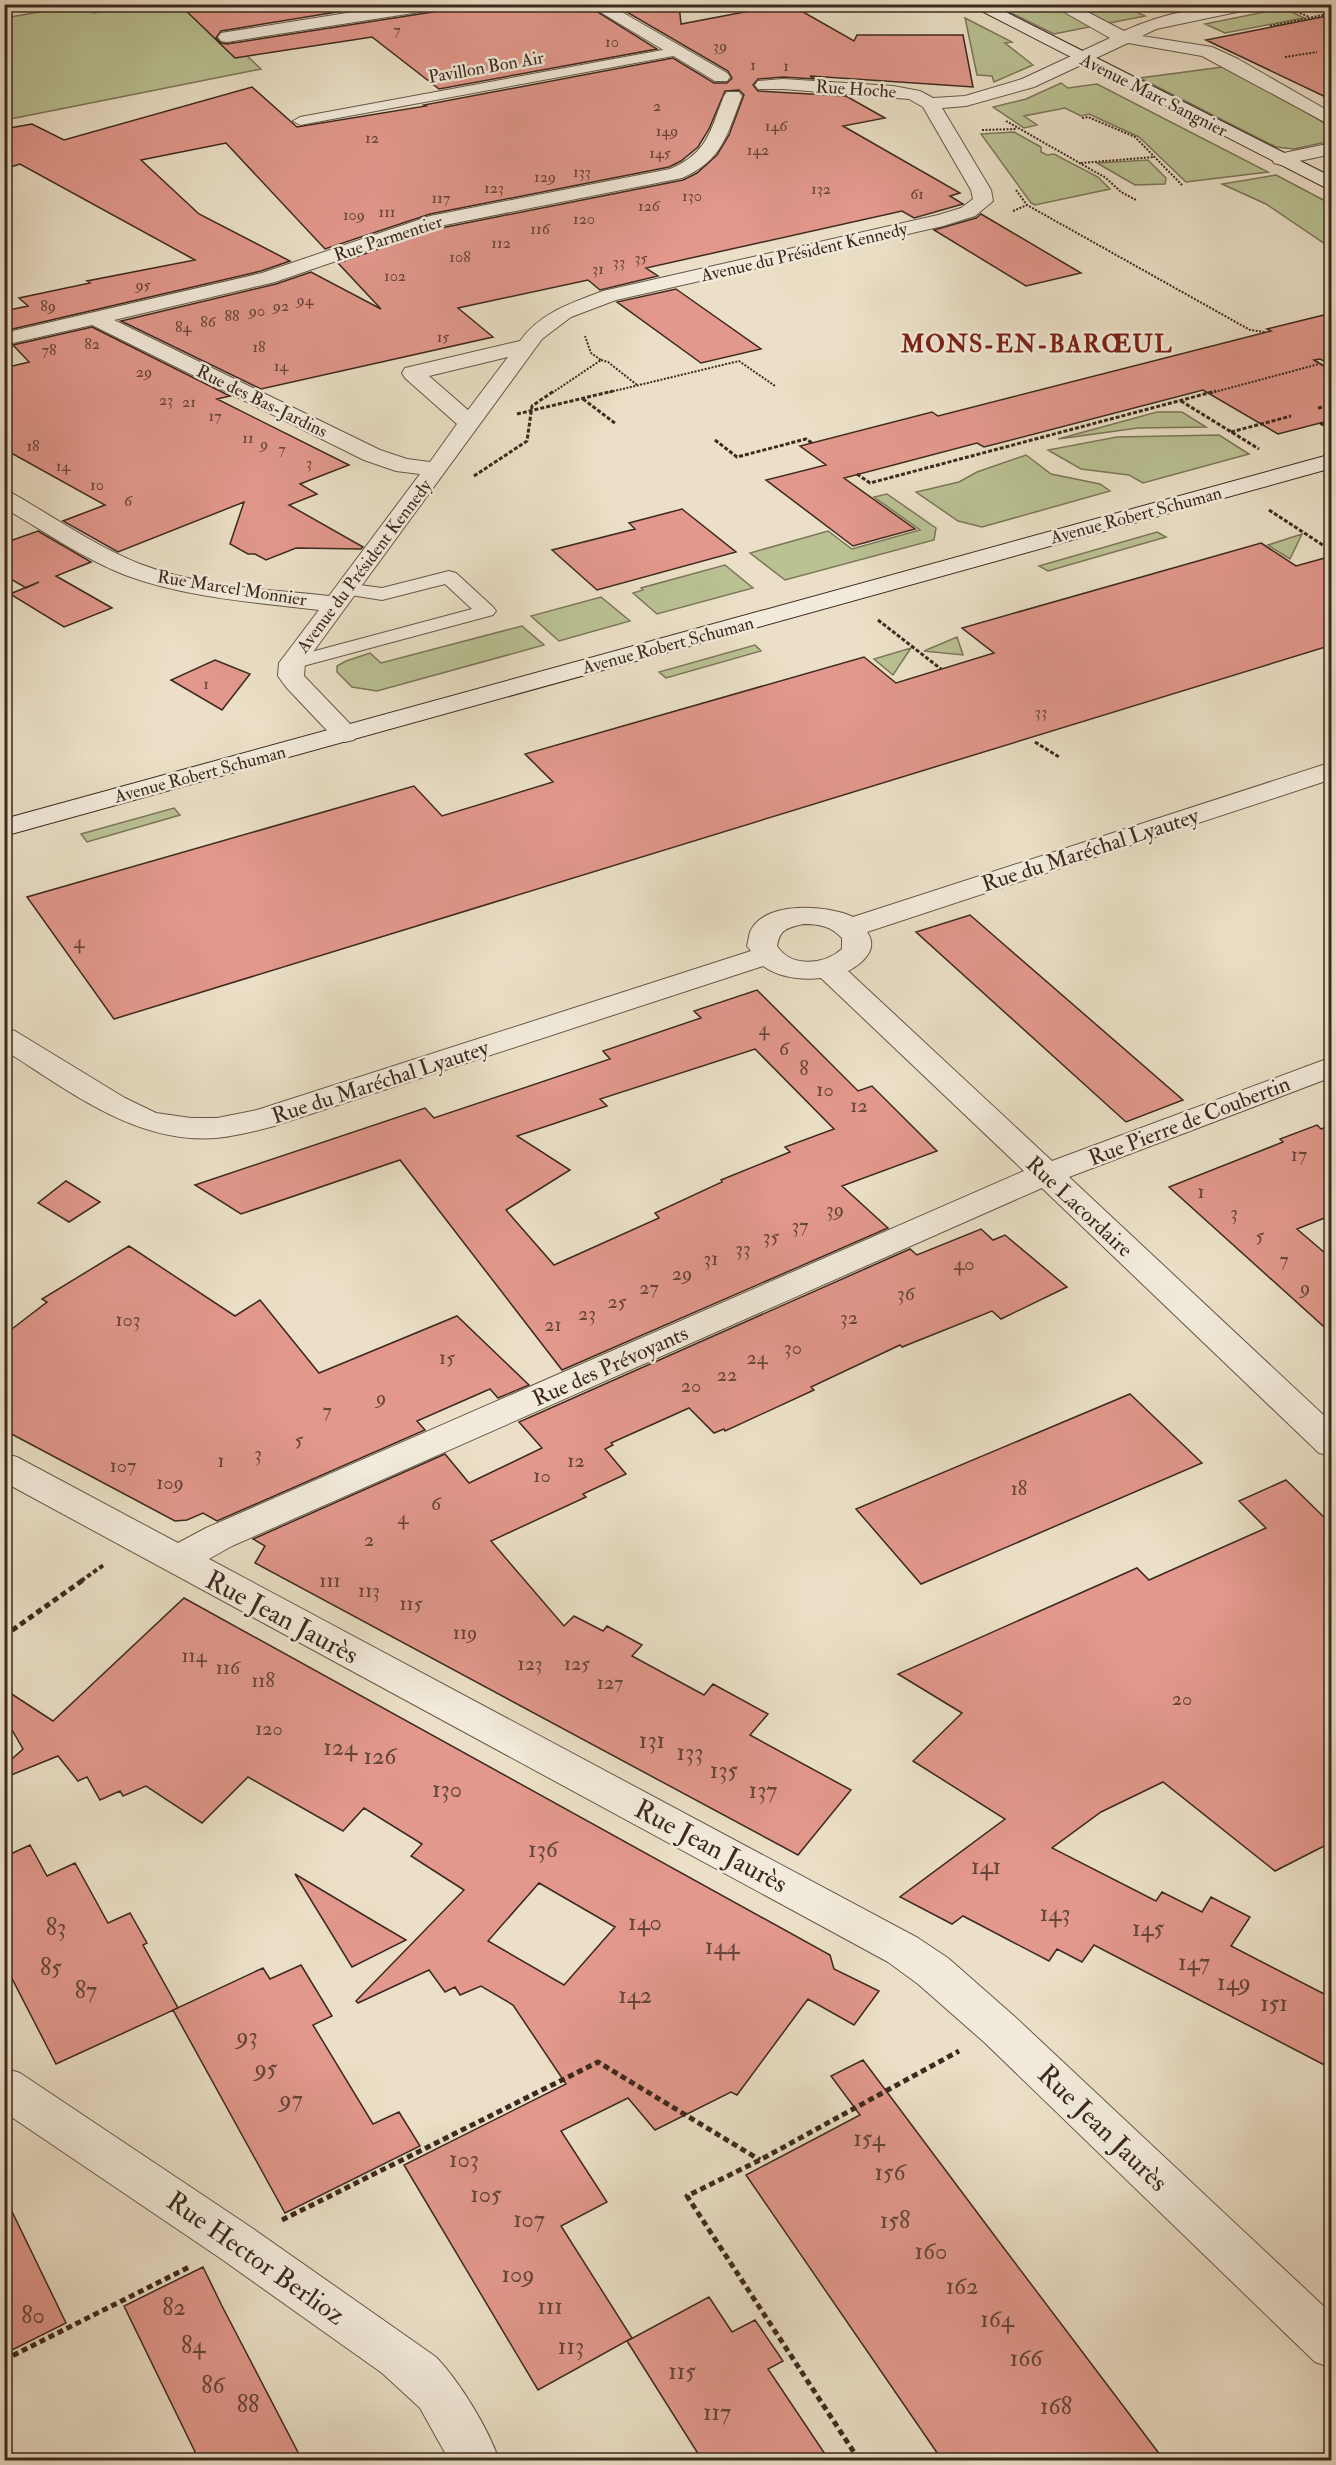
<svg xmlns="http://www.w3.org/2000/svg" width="1336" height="2465" viewBox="0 0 1336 2465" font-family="'IM FELL Double Pica',serif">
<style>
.green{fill:#bac294;stroke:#7c765a;stroke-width:1.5}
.building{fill:#e2988c;stroke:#3d291f;stroke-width:1.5;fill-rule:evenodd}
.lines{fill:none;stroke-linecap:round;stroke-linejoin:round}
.lane-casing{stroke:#685749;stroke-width:2}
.street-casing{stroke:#685749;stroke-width:2}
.secondary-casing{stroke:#3d291f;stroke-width:2}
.path-far3{stroke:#3d291f;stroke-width:2;stroke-dasharray:2 1.5;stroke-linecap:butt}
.path-far2{stroke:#3d291f;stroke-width:3;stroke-dasharray:4 2;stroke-linecap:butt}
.path-far1{stroke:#3d291f;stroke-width:4;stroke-dasharray:4.5 3;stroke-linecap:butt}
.path{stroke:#3d291f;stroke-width:5;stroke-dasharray:6 4;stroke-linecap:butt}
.lane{fill:#f2ebdb;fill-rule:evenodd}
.street{fill:#f2ebdb;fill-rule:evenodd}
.secondary{fill:#f2ebdb;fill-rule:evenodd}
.labels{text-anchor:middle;stroke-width:5;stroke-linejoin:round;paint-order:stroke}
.far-number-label{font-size:16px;fill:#66453a}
.far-street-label{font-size:18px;fill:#3d291f;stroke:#f2ebdb}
.number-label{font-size:20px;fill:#66453a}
.street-label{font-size:22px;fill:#3d291f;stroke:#f2ebdb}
.far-district-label{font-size:24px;font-weight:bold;letter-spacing:1.5px;fill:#7a1f14;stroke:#f2ebdb}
.near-number-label{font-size:24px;fill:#66453a}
.near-street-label{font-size:27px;fill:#3d291f;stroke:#f2ebdb}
</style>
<rect width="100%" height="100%" fill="#ebe0c7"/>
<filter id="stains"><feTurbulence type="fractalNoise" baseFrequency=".00333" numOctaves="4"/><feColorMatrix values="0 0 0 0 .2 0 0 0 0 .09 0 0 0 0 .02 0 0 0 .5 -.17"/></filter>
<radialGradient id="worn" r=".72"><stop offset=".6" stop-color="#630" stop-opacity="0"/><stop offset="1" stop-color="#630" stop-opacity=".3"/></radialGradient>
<!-- green -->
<path class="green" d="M79,5L93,13L138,5L145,9L177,5L227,37L261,69L5,120V18Z
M995,5H1122L1145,16L1054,34Z
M1284,8L1304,18L1225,33L1205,24Z
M965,18L1012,42L1005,43L1033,65L994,82L992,76L977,75Z
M1230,66L1331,127V141L1294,149L1276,147L1140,78Z
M1061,83L1068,88L1097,84L1268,172L1186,182L1139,137L1089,114L1081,116L1065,108L1024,116L1037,125L1024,128L993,107L1026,99Z
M1014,132L1041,147V152L1047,155L1054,154L1098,177L1110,189L1035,205L1031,203L981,134Z
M1148,160L1166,178L1165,184L1135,185L1097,163Z
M1276,175L1331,204V248L1266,204L1222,184Z
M1157,412H1182L1206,427L1138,428L1058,439Z
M1219,435L1249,454L1143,483L1129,475L1081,469L1048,450L1117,437Z
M1026,455L1051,474L1100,484L1110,491L982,527L958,521L916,492L959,482L977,472Z
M887,494L936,528L934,540L785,580L750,553L828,531L852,549L920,530L874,497Z
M1157,532L1166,537L1048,571L1039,566Z
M1302,534L1290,559L1268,545Z
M725,565L753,588L657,614L633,593L643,590L641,588Z
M601,597L630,621L559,641L531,616Z
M522,626L544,645L377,691L352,687L337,672V666L346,661L370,653L381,663Z
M957,637L963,655L924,651Z
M755,645L761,651L666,678L659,672Z
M911,648L893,675L874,659Z
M174,808L180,815L87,842L81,834Z"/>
<!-- building -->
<path class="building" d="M179,4H386L221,31L216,38L221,43L227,44L439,11L449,4H585L657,49L439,89L372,37L235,58Z
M613,4H679L681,24L776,6L791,5L854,41L857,35H963L973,87L810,76L815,79L783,77L758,79L753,85L758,91L846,96L885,118L843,126L960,193L950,196L963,204L914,218L902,211L646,268L658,276L600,290L588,280L458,308L493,337L261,389L121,321L276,284L311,272L381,309L338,263L436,229L683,180L697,173L717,155L729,135L744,95L739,90L725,91L709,129L698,147L681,161L669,167L430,214L325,249L226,143L141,160L199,214L290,261L261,271L4,331V311L28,306L19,298L90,283L87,281L195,260L20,164L4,169V129L32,124L64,140L252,87L297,127L426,106L424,105L673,58L714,83H727L732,78L728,71Z
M1332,15V100L1206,40Z
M981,214L1081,273L1026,286L934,230L976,218Z
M676,289L761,349L701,363L617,302Z
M1332,313V365L1320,359L1314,360L1332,371V420L1278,434L1203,390L984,447L977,443L844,478L915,529L853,546L766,480L826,465L800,446L932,412L938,416L1271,331L1267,329Z
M92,327L230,396L217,399L349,465L300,484L317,494L289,505L363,547L361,549L296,548L266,560L255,554H248L230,544L244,502L118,552L63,521L105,505L4,449V368L29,362L13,345Z
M682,509L736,552L597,590L552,550L635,529L629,523Z
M38,531L91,562L56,576L112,608L64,627L10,594L39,582L26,588L4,575V543Z
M1261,543L1296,566L1332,556V645L114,1019L27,897L414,786L442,816L553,782L525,754L864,657L896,683L994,653L962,628Z
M215,660L250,674L222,710L171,680Z
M970,915L1183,1100L1126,1122L916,932Z
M757,990L858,1091L872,1086L937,1151L842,1186L888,1228L562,1370L400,1160L241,1214L195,1185L425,1108L434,1118L610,1059L603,1051L701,1018L694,1011ZM755,1049L834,1129L785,1147L790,1152L721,1180L722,1182L655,1213L659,1218L554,1265L506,1210L570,1170L517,1136L607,1106L600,1099Z
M1317,1125L1321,1129L1332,1125V1215L1297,1229L1332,1259V1334L1169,1187L1283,1142L1280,1139Z
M66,1181L100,1202L69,1222L38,1203Z
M981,1229L993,1240L1005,1235L1067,1287L1001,1319L992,1311L902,1347L900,1345L811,1387L814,1390L725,1431L724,1429L714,1433L689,1408L611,1443L613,1445L605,1449L626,1474L583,1494L586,1497L491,1541L564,1626L574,1616L603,1631L607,1626L642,1645L632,1656L704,1695L713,1684L768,1714L750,1735L851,1790L798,1855L255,1563L265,1546L253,1539L445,1454L469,1483L542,1448L519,1422L910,1249L917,1255Z
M129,1246L235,1316L260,1300L319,1373L457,1316L529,1385L498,1398L490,1389L417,1421L425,1430L217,1521L203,1513L187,1520L175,1521L4,1430V1335L47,1302L42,1299Z
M1130,1394L1202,1463L921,1584L856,1509Z
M1286,1480L1332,1525V1842L1275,1871L1163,1782L1101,1812L1052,1848L1156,1901L1162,1892L1202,1912L1211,1897L1250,1917L1231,1946L1332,1998V2069L1094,1945L1082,1962L1057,1949L1049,1961L963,1916L952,1924L900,1897L1005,1819L913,1761L962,1713L898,1674L1137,1568L1149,1580L1266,1528L1239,1501Z
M184,1598L830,1955L834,1969L879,1991L854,2025L808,1999L737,2095L731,2092L655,2130L628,2098L561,2131L607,2202L561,2226L632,2338L538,2390L404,2165L566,2084L513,2005L481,1986L460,1995L455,1987L445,1992L429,1970L358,2003L356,2001L464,1890L411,1856L422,1844L364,1808L343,1831L248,1777L202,1823L146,1786L123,1796L120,1791L100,1800L87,1777L78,1781L58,1756L4,1778V1766L23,1749L4,1716V1689L53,1721ZM539,1883L615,1927L564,1985L488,1941Z
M30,1845L47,1876L75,1863L108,1923L130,1913L147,1943L143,1945L178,2008L56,2064L4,1963V1857Z
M295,1874L377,1923L406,1940L352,1967Z
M301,1965L332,2016L313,2025L373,2124L399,2112L420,2146L285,2213L173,2010L263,1968L270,1979Z
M863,2060L997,2239L1164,2460H942L746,2175L860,2115L831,2076Z
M4,2195L66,2323L4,2354Z
M203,2267L222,2306L302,2460H199L124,2306Z
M709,2297L732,2332L755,2320L783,2361L768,2369L829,2460H702L627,2341Z"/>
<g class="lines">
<defs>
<path id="lane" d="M679,47L684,48L686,51L684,54L300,125L293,121L300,117Z
M449,571L456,573L493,607L496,611L493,615L292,669L285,667L282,663L285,659L472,609L445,584L382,600L338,593L335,589L338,585L345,583L382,588Z"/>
<path id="street" d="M403,4H447L439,9L227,42L221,41L218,37L221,33L227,32Z
M587,4H608L727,73L730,77L727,81H715Z
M1050,4H1072L1124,31C1165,12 1214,4 1259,4L1251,9L1156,29L1142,36L1212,47L1238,59L1332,113V126L1202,56L1128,43L1034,87L966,106L942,108L991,190L993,201L975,216L943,226L616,300L571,317L542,339L305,663L304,676L354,728L358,734L354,740L345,742L336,740L286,687L278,676L279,663L319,610C254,602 187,598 125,575C82,558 44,531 4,508V491L12,493C54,517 95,546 140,564C200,587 266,589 329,596L420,474L396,471L364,460L92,325L4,345V333L262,273L430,216L670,169C708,153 710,131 724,96L727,92H739L742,96C727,134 723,160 682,178L435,227L275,282L114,320L380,450L407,459L430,462L457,424L405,378L402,373L405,368L520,341C540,313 571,303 603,291L938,215L961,208L973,199L971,190L923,107L909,99L783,89H758L755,85L758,81L783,79L893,86L920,91L933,98L965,96L1022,79L1110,38ZM508,357L468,410L429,376Z
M1332,143V154L1281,165L1274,163L1272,159L1274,155Z
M1332,762V779L867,932C879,949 863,963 848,971L1052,1161L1332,1057V1077L1069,1177L1332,1423V1456L1319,1453L1042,1188L232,1546L209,1559L918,1938L948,1958L1014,2016L1332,2314V2368L1315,2362L984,2042L918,1984L888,1962L4,1482V1453L17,1457L178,1543L206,1528L1024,1171L821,978C802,980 780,978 763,966L274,1126C256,1131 235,1136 216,1138C135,1144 70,1091 4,1050V1028L15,1031L125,1098L156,1113L191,1118H217L257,1110L751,951L747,946C748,942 749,936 750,932C764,900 828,905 853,917ZM803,924C819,924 831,926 842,938V949C824,965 791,968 777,946C780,929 787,928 803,924Z
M4,2068L20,2073L252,2228L436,2357C460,2382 488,2428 499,2460H449L420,2408L382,2373L220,2258L4,2112Z"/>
<path id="secondary" d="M968,4H990L1332,177V191Z
M1332,454V468L4,836V819Z"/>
</defs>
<!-- lane casing -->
<use href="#lane" class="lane-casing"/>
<!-- street casing -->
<use href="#street" class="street-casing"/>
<!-- secondary casing -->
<use href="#secondary" class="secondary-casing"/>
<!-- path-far3 -->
<path class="path-far3" d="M893,5L904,4
M1284,6L1309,17
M1270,26L1332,13
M1285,57L1317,52
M1082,118L1088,117L1135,137L1182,185
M1006,121L1106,178L1121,192L1136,200
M982,130L1017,129
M1081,163L1154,157
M1016,190L1027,205L1250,330L1265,332
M1013,211L1027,205
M601,360L608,362L637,385
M1314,360L1332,371
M552,393L601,360L591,353L585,336
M606,393L739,361L775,386
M1211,393L1319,364"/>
<!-- path-far2 -->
<path class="path-far2" d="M583,399L616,424
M1181,401L1259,449
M1318,408L1332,405
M517,414L613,391
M1320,423L1332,430
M1231,432L1291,416
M715,440L737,457L806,439L812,443
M857,474L870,483L1216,391
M474,476L527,441L532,406L554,391
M1269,510L1332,551
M878,620L941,669
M1035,742L1059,757"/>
<!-- path-far1 -->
<path class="path-far1" d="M81,1581L105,1564"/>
<!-- path -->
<path class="path" d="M4,1636L83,1580
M282,2220L598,2062L760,2160
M4,2360L189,2267
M859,2460L687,2196L760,2160L959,2051"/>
<!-- lane -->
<use href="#lane" class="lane"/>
<!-- street -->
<use href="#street" class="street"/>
<!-- secondary -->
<use href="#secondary" class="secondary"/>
</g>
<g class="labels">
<!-- far-number labels -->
<g class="far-number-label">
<text x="397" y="35">7</text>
<text x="612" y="47">10</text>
<text x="720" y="51">39</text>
<text x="753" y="70">1</text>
<text x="786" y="71">1</text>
<text x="657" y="111">2</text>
<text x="776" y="131">146</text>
<text x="667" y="136">149</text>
<text x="372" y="143">12</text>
<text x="758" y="155">142</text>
<text x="660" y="158">145</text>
<text x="582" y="177">133</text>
<text x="545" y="182">129</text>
<text x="494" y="193">123</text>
<text x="821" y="194">132</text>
<text x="917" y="199">61</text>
<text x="692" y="201">130</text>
<text x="441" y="203">117</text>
<text x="649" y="211">126</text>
<text x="387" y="217">111</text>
<text x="354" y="220">109</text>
<text x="584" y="224">120</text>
<text x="540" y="234">116</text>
<text x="501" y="248">112</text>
<text x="460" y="262">108</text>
<text x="641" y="263">35</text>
<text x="619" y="267">33</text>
<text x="598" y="274">31</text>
<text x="395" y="281">102</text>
<text x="143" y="290">95</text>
<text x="305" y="305">94</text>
<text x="48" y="311">89</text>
<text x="281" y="311">92</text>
<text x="257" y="316">90</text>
<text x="232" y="321">88</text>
<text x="208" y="327">86</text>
<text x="183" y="332">84</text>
<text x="443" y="342">15</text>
<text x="92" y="349">82</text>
<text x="259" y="352">18</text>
<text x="49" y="355">78</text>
<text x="281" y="371">14</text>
<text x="144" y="377">29</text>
<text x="166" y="405">23</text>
<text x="189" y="407">21</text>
<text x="215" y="421">17</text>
<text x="248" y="443">11</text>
<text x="264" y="449">9</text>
<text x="33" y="451">18</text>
<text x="282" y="454">7</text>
<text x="309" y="468">3</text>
<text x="63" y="471">14</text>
<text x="97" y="490">10</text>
<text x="128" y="506">6</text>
<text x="206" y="689">1</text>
<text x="1041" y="717">33</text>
</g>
<!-- far-street labels -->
<g class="far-street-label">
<text transform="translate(486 67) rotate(-10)" y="6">Pavillon Bon Air</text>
<text transform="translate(856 89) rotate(4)" y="6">Rue Hoche</text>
<text transform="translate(1154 95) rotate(27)" y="6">Avenue Marc Sangnier</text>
<text transform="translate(388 238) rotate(-18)" y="6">Rue Parmentier</text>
<text transform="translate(804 252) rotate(-13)" y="6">Avenue du Président Kennedy</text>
<text transform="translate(262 401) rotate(26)" y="6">Rue des Bas-Jardins</text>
<text transform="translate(1136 515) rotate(-15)" y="6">Avenue Robert Schuman</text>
<text transform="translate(364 566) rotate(-53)" y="6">Avenue du Président Kennedy</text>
<text transform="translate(232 588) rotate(9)" y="6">Rue Marcel Monnier</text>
<text transform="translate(668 645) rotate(-15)" y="6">Avenue Robert Schuman</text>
<text transform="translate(200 774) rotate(-15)" y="6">Avenue Robert Schuman</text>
</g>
<!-- number labels -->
<g class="number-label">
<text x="79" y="948">4</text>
<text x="764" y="1035">4</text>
<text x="784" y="1055">6</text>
<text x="804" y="1075">8</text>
<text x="825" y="1096">10</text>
<text x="859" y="1112">12</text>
<text x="1299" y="1161">17</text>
<text x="1201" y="1198">1</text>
<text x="835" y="1216">39</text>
<text x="1234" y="1219">3</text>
<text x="800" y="1232">37</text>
<text x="1260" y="1242">5</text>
<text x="771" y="1243">35</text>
<text x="743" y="1255">33</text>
<text x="711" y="1265">31</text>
<text x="1284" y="1266">7</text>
<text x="964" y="1270">40</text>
<text x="682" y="1280">29</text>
<text x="649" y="1294">27</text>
<text x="1305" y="1294">9</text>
<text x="906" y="1300">36</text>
<text x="617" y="1308">25</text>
<text x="587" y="1320">23</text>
<text x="849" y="1324">32</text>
<text x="128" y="1326">103</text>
<text x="553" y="1331">21</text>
<text x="793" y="1354">30</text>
<text x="447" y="1364">15</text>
<text x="757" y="1364">24</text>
<text x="727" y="1381">22</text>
<text x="691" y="1392">20</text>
<text x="381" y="1404">9</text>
<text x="327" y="1417">7</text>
<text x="299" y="1446">5</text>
<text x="258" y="1460">3</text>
<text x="221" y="1467">1</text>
<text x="576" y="1467">12</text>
<text x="123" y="1472">107</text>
<text x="542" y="1482">10</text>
<text x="170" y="1489">109</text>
<text x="1019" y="1495">18</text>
<text x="436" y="1510">6</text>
<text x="403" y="1524">4</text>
<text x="369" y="1546">2</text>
<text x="330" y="1587">111</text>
<text x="369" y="1597">113</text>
<text x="411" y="1610">115</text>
<text x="465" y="1639">119</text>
<text x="194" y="1662">114</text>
<text x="530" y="1670">123</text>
<text x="577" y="1670">125</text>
<text x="228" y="1674">116</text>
<text x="263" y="1687">118</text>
<text x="610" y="1689">127</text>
<text x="1182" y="1705">20</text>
<text x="269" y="1735">120</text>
</g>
<!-- street labels -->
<g class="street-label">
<text transform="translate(1090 849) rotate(-18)" y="8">Rue du Maréchal Lyautey</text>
<text transform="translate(380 1081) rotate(-18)" y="8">Rue du Maréchal Lyautey</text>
<text transform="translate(1189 1120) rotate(-21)" y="8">Rue Pierre de Coubertin</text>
<text transform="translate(1080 1206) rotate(43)" y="8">Rue Lacordaire</text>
<text transform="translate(610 1365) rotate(-24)" y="8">Rue des Prévoyants</text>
</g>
<!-- far-district labels -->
<g class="far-district-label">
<text x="1037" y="352">MONS-EN-BARŒUL</text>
</g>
<!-- near-number labels -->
<g class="near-number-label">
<text x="652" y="1748">131</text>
<text x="340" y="1755">124</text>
<text x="690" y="1760">133</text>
<text x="380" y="1764">126</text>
<text x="724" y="1778">135</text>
<text x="447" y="1797">130</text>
<text x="763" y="1798">137</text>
<text x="543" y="1857">136</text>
<text x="986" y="1874">141</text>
<text x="1055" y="1921">143</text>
<text x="645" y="1930">140</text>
<text x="56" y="1935">83</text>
<text x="1148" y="1936">145</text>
<text x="722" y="1954">144</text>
<text x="1194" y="1970">147</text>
<text x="51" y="1975">85</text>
<text x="1234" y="1990">149</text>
<text x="86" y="1998">87</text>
<text x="635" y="2003">142</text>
<text x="1274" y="2011">151</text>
<text x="247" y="2044">93</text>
<text x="266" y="2076">95</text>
<text x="291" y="2107">97</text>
<text x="869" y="2146">154</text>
<text x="464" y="2167">103</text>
<text x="890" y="2180">156</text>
<text x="486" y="2202">105</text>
<text x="529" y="2227">107</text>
<text x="895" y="2228">158</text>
<text x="931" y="2259">160</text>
<text x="518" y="2282">109</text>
<text x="962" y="2294">162</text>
<text x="550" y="2314">111</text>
<text x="174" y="2315">82</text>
<text x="33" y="2323">80</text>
<text x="997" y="2327">164</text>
<text x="193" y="2353">84</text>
<text x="571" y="2354">113</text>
<text x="1026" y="2366">166</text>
<text x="682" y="2379">115</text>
<text x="213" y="2393">86</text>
<text x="248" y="2412">88</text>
<text x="1056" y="2414">168</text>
<text x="717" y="2420">117</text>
</g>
<!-- near-street labels -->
<g class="near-street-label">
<text transform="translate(282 1617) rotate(28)" y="9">Rue Jean Jaurès</text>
<text transform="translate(711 1846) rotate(28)" y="9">Rue Jean Jaurès</text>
<text transform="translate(1103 2128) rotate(44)" y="9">Rue Jean Jaurès</text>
<text transform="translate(256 2258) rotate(35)" y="9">Rue Hector Berlioz</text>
</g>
</g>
<!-- margin -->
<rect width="1336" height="2465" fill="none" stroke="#ebe0c7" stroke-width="24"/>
<rect x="6" y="6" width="1324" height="2453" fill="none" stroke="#3d291f" stroke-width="3"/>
<rect x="12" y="12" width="1312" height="2441" fill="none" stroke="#3d291f" stroke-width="1.5"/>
<rect width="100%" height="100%" filter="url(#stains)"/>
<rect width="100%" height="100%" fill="url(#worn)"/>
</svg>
